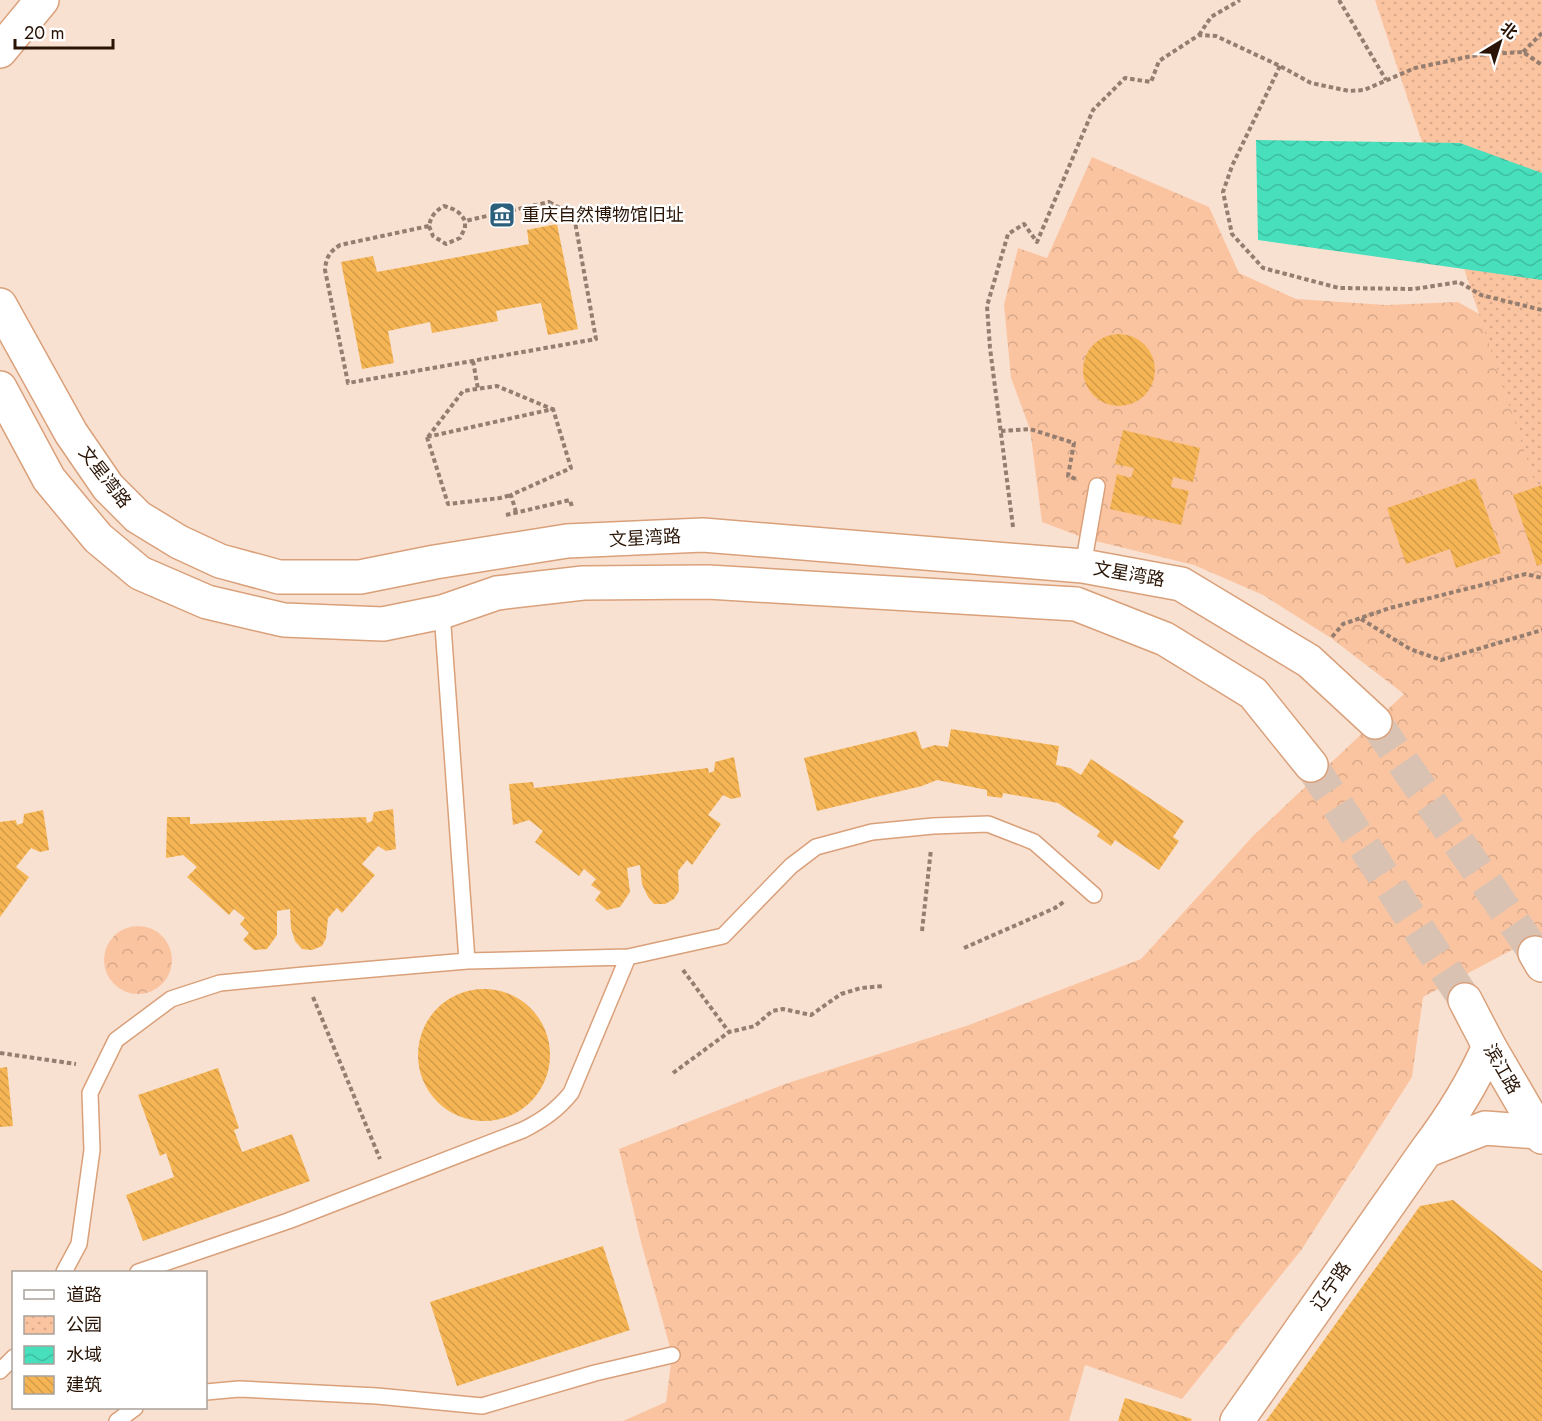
<svg xmlns="http://www.w3.org/2000/svg" width="1542" height="1421" viewBox="0 0 1542 1421" font-family="Jost,'Noto Sans SC',sans-serif">
<style>
.forest{fill:url(#forest-crowns)}
.park{fill:url(#park-dots)}
.water{fill:url(#water-waves)}
.building{fill:url(#building-back-hatch)}
.lines{fill:none;stroke-linecap:round;stroke-linejoin:round}
.secondary-tunnel{stroke:#dac2b2;stroke-width:33;stroke-dasharray:33 16;stroke-linecap:butt}
.service-casing{stroke:#d9a07a;stroke-width:18}
.tertiary-casing{stroke:#d9a07a;stroke-width:36}
.secondary-casing{stroke:#d9a07a;stroke-width:36}
.path{stroke:#957e6f;stroke-width:4;stroke-dasharray:4.5 3;stroke-linecap:butt}
.service{stroke:#fff;stroke-width:15}
.tertiary{stroke:#fff;stroke-width:33}
.secondary{stroke:#fff;stroke-width:33}
.labels{text-anchor:middle;stroke-width:4.5;stroke-linejoin:round;paint-order:stroke}
.poi-label{font-size:18px;fill:#291405;stroke:#fff;text-anchor:start}
.street-label{font-size:18px;fill:#291405;stroke:#fff}
</style>
<defs>
<pattern id="forest-crowns" width="20" height="18" patternUnits="userSpaceOnUse" patternTransform="scale(1.5)"><rect width="20" height="18" fill="#fbc4a1"/><path d="M2 6a3 3 0 1 1 6 0M12 15a3 3 0 1 1 6 0" fill="none" stroke="#d7a889"/></pattern>
<pattern id="park-dots" width="8" height="8" patternUnits="userSpaceOnUse" patternTransform="scale(1.5)"><rect width="8" height="8" fill="#fbc4a1"/><path d="M2 2h.1M6 6h.1" fill="none" stroke="#d7a889" stroke-width="1.8" stroke-linecap="round"/></pattern>
<pattern id="water-waves" width="16" height="10" patternUnits="userSpaceOnUse" patternTransform="scale(1.5)"><rect width="16" height="10" fill="#47dfbc"/><path d="M0 5q4-4 8 0t8 0" fill="none" stroke="#3ebea0"/></pattern>
<pattern id="building-back-hatch" width="6" height="6" patternUnits="userSpaceOnUse" patternTransform="scale(1.5)"><rect width="6" height="6" fill="#f6b554"/><path d="M-1 5l2 2M0 0l6 6M5-1l2 2" fill="none" stroke="#d39b48"/></pattern>
</defs>
<rect width="100%" height="100%" fill="#f9e1d1"/>
<!-- forest -->
<path class="forest" d="M1092,157L1209,207L1239,273L1296,299L1386,305L1458,302L1481,315L1542,331V934L1423,997L1412,1077L1302,1249L1182,1399L1085,1365L1069,1421H623L666,1402L672,1355L641,1242L619,1149L785,1084L969,1025L1141,959L1253,836L1404,694L1331,638L1263,595L1194,565L1087,539L1042,522L1030,429L1011,378L1004,305L1018,248L1047,258Z
M104 960a34 34 0 1 1 68 0a34 34 0 1 1-68 0Z"/>
<!-- park -->
<path class="park" d="M1375,0H1542V504Z"/>
<!-- water -->
<path class="water" d="M1256,140L1460,143L1542,173V280L1258,240Z"/>
<!-- building -->
<path class="building" d="M557,224L578,329L548,335L541,303L496,311L498,321L432,333L430,322L388,331L394,363L362,369L341,262L373,256L377,272L529,244L527,230Z
M1083 370a36 36 0 1 1 72 0a36 36 0 1 1-72 0Z
M1123,430L1200,448L1193,482L1173,477L1171,487L1189,491L1181,525L1110,509L1117,474L1131,478L1134,468L1115,464Z
M1475,478L1501,553L1456,568L1450,549L1406,564L1387,508Z
M1542,485V564L1537,566L1513,495Z
M951,729L1059,746L1056,765L1070,768L1081,775L1091,759L1184,821L1173,837L1179,841L1159,870L1115,840L1111,846L1097,836L1100,831L1058,803L1003,793L1002,798L987,796V790L937,780L922,786L817,811L804,758L916,731L922,749L935,745L948,747Z
M734,757L741,797L731,799L723,795L708,815L721,824L692,865L687,860L678,871L679,891L674,899L665,904H654L648,897L642,884L640,865L627,868L630,892L620,907L607,910L595,900L601,892L591,885L596,879L584,869L579,876L535,842L543,831L529,820L513,825L509,784L533,782L534,788L708,768L709,773L714,771L715,762Z
M393,809L396,849L386,851L378,846L362,864L375,875L342,913L337,908L328,918L326,938L322,946L312,950L302,949L295,941L291,928L290,909L277,911V935L267,949L254,950L243,940L249,933L240,924L245,918L234,909L229,915L187,877L197,867L183,855L166,858L167,817H190V824L366,817L367,823L372,821L374,812Z
M43,810L49,850L40,852L31,848L16,867L29,877L0,917V822L16,820L17,825L23,823L24,814Z
M418 1055a66 66 0 1 1 132 0a66 66 0 1 1-132 0Z
M7,1067L13,1126L0,1127V1068Z
M218,1068L239,1128L234,1130L242,1152L292,1134L310,1181L143,1241L126,1195L174,1177L166,1153L160,1156L138,1095Z
M1453,1200L1542,1271V1421H1266L1420,1206Z
M603,1246L630,1330L457,1386L430,1302Z
M1125,1398L1192,1419L1191,1421H1118Z"/>
<g class="lines">
<!-- secondary-tunnel -->
<path class="secondary-tunnel" d="M1375,722L1535,953
M1311,765L1465,1000"/>
<defs>
<path id="service" d="M1083,566L1097,486
M442,612L467,961
M628,957L723,936L791,866L816,847L872,832L933,826L988,824L1034,842L1094,895
M64,1272L79,1244L92,1150L90,1093L116,1040L171,999L220,983L304,975L467,961L628,957L571,1093C557,1110 543,1120 523,1130L288,1221L138,1272
M0,1371L14,1357
M206,1392L239,1389L377,1396L482,1406L595,1373L672,1355
M117,1421L135,1408"/>
<path id="tertiary" d="M1489,1046C1472,1085 1451,1118 1426,1151L1485,1128L1538,1132
M1237,1421L1426,1151"/>
<path id="secondary" d="M0,51L42,0
M0,305L71,433L108,487L138,517L179,542L220,561L279,577H360L435,562L567,541L703,535L1083,566L1181,584L1309,661L1375,722
M0,388L49,479L98,538L140,573L207,602L284,620L383,624L442,612L497,593L583,583L708,582L1076,604L1165,639L1253,693L1311,765
M1535,953L1542,965
M1465,1000L1489,1046L1542,1137"/>
</defs>
<!-- service casing -->
<use href="#service" class="service-casing"/>
<!-- tertiary casing -->
<use href="#tertiary" class="tertiary-casing"/>
<!-- secondary casing -->
<use href="#secondary" class="secondary-casing"/>
<!-- path -->
<path class="path" d="M1339,0L1386,80
M1199,35L1211,17L1240,0
M1523,52L1542,33
M1280,66L1232,166L1223,192L1232,234L1263,268L1339,288L1414,289L1459,282L1481,295L1542,310
M549,202L574,216L596,339L348,383L325,270C326,258 329,252 340,245L429,226C431,216 435,211 444,206C454,209 460,211 465,221Z
M429,226L433,236L446,244L460,238L465,228V221
M473,361L478,389
M1001,431L1030,429L1074,443L1068,476L1076,479
M427,437L553,409L571,468L511,495L516,512
M427,437L448,504L500,498L511,495
M428,437L463,391L497,386L552,409
M506,515L570,500L572,507
M1013,527L990,348L987,306L1008,234L1024,224L1037,242L1093,110L1125,78L1151,82L1159,61L1199,35L1216,36L1280,66L1311,83L1349,91L1364,90L1415,68L1477,55L1523,52L1542,65
M1361,619L1410,649L1441,660L1542,630
M1332,637L1343,624L1390,608L1526,574L1542,578
M922,931L931,849
M964,948L1055,908L1065,901
M683,970L729,1032
M313,997L380,1159
M0,1053L76,1064
M673,1073L729,1032L755,1026L772,1011L783,1009L811,1015L841,994L861,988L884,986"/>
<!-- service -->
<use href="#service" class="service"/>
<!-- tertiary -->
<use href="#tertiary" class="tertiary"/>
<!-- secondary -->
<use href="#secondary" class="secondary"/>
</g>
<!-- icons -->
<defs>
<symbol id="museum-square" viewBox="-11 -11 22 22"><rect x="-9" y="-9" width="18" height="18" rx="4" fill="#2b5f7b" stroke="#fff"/><path d="M0-6L6-3V-2H-6V-3ZM-5-1h2V3h-2ZM-1-1h2V3h-2ZM3-1h2V3H3ZM-6 4H6V6H-6Z" fill="#fff"/></symbol>
</defs>
<g fill-rule="evenodd">
<use href="#museum-square" x="487" y="200" width="30" height="30"/>
</g>
<g class="labels">
<!-- poi labels -->
<g class="poi-label">
<text x="522" y="221">重庆自然博物馆旧址</text>
</g>
<!-- street labels -->
<g class="street-label">
<text transform="translate(105 477) rotate(52)" y="6">文星湾路</text>
<text transform="translate(645 538) rotate(-3)" y="6">文星湾路</text>
<text transform="translate(1129 574) rotate(10)" y="6">文星湾路</text>
<text transform="translate(1502 1069) rotate(60)" y="6">滨江路</text>
<text transform="translate(1331 1286) rotate(-55)" y="6">辽宁路</text>
</g>
</g>
<!-- legend -->
<rect x="12" y="1271" width="195" height="138" fill="#ffffff" stroke="#a9a19b" stroke-width="1.5"/>
<rect x="24" y="1290" width="30" height="9" fill="#ffffff" stroke="#a9a19b" stroke-width="1.5"/>
<text x="66" y="1301" font-size="18" fill="#291405">道路</text>
<rect x="24" y="1316" width="30" height="18" fill="url(#park-dots)" stroke="#a9a19b" stroke-width="1.5"/>
<text x="66" y="1331" font-size="18" fill="#291405">公园</text>
<rect x="24" y="1346" width="30" height="18" fill="url(#water-waves)" stroke="#a9a19b" stroke-width="1.5"/>
<text x="66" y="1361" font-size="18" fill="#291405">水域</text>
<rect x="24" y="1376" width="30" height="18" fill="url(#building-back-hatch)" stroke="#a9a19b" stroke-width="1.5"/>
<text x="66" y="1391" font-size="18" fill="#291405">建筑</text>
<!-- north arrow -->
<g transform="translate(1500 42) rotate(38)" stroke="#ffffff" stroke-width="4.5" paint-order="stroke">
<path d="M0-4.5L10 22L0 15L-10 22Z" fill="#291405"/>
<text y="-9" font-size="16" font-weight="bold" text-anchor="middle" fill="#291405">北</text>
</g>
<!-- scale -->
<path d="M15 39v9h98v-9" fill="none" stroke="#291405" stroke-width="3"/>
<text x="24" y="39" font-size="18" fill="#291405" stroke="#ffffff" stroke-width="4.5" paint-order="stroke">20 m</text>
</svg>
